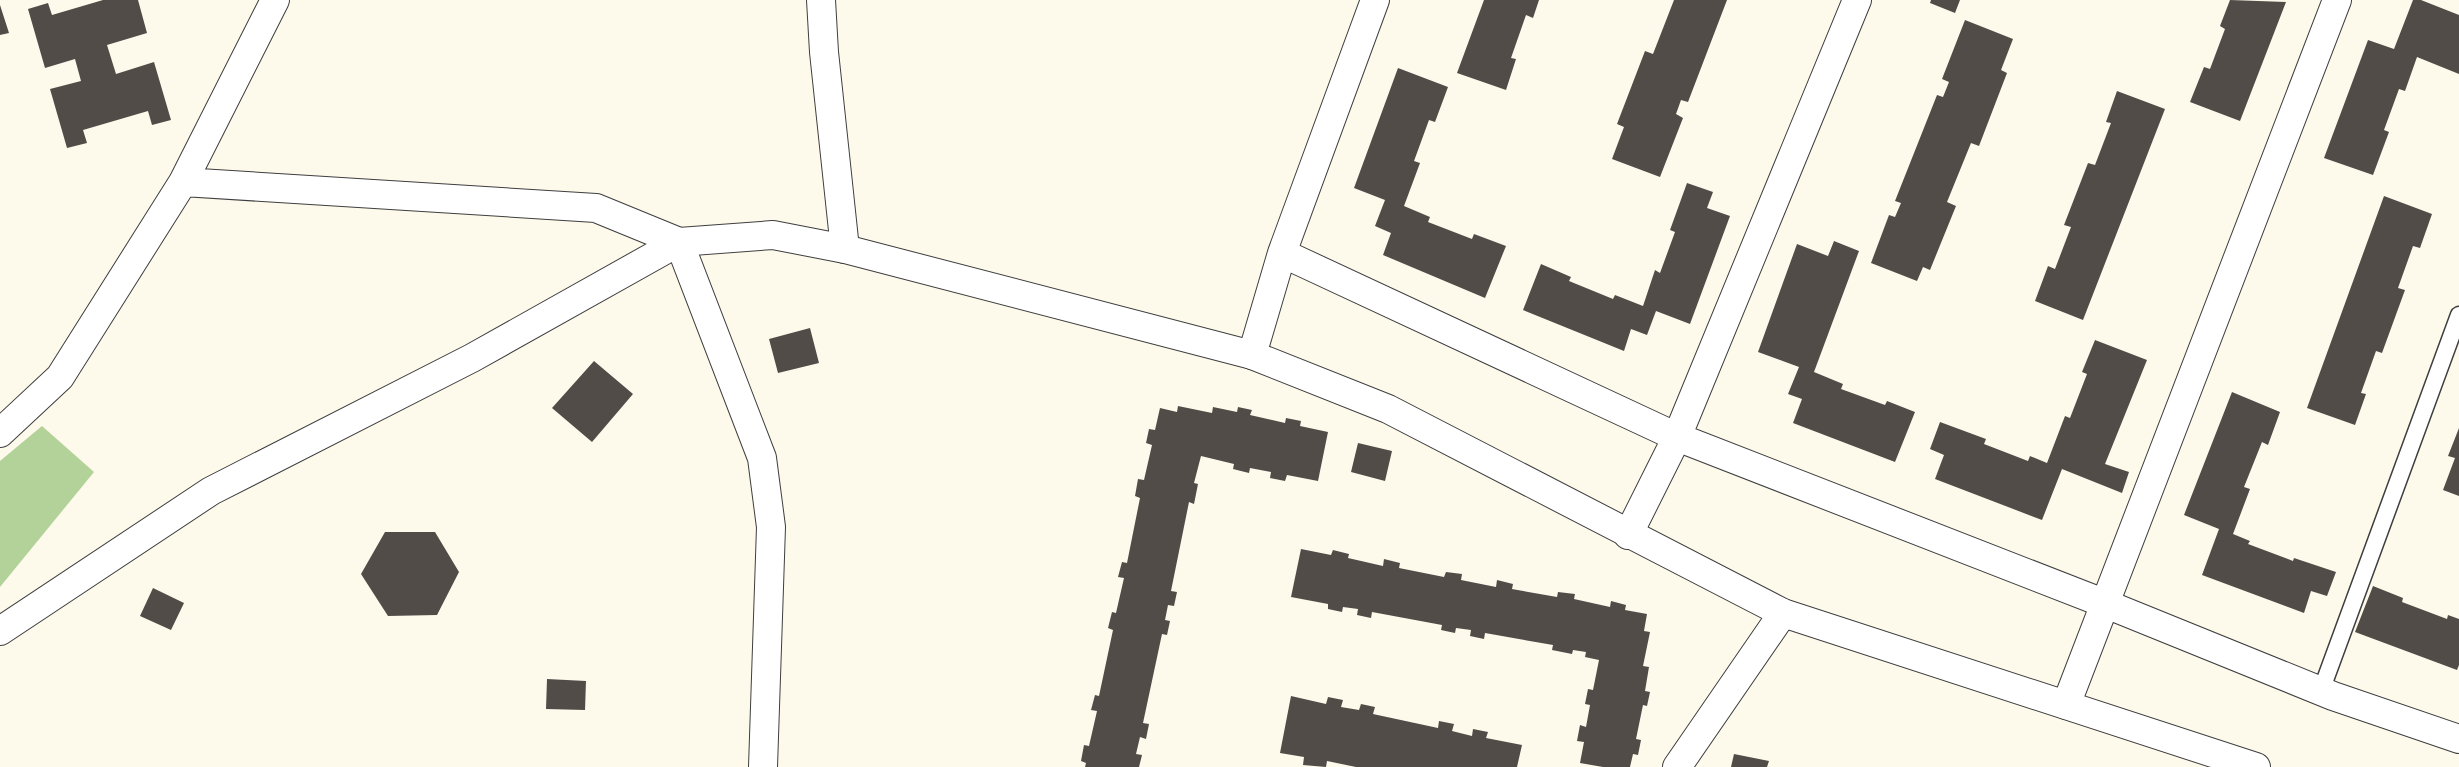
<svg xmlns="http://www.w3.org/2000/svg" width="2459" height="767" viewBox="0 0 2459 767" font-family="'Crimson Pro',serif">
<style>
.forest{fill:#b3d299}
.building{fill:#524c49}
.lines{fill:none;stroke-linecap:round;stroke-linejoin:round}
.service-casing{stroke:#3e3e3e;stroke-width:19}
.minor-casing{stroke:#3e3e3e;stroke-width:30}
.tertiary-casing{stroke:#3e3e3e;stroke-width:30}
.service{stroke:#fff;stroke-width:16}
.minor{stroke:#fff;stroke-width:28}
.tertiary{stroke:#fff;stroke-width:28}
</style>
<rect width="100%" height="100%" fill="#fdfaeb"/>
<!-- forest -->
<path class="forest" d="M42,426L94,472L0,587V461Z"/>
<!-- building -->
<path class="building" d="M103,0H138L147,33L107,45L116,74L154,62L171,120L152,125L148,111L83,130L87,143L67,148L50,89L81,81L75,59L45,68L28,9L48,3L52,15Z
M1484,0H1539L1533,18L1526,15L1511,58L1516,59L1506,90L1457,73Z
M1674,0H1727L1688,102L1681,100L1676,114L1683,118L1660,177L1612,159L1624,127L1617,124L1645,51L1653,54Z
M1931,0H1960L1955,13L1930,3Z
M2230,0L2286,2L2240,121L2190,102L2204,67L2210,69L2225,29L2220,26Z
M2413,0H2421L2459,15V74L2417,57L2405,91L2399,89L2384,130L2389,132L2373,175L2324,158L2368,40L2394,49Z
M0,5L9,33L0,35Z
M1965,20L2013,39L2001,70L2007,73L1979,146L1971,143L1947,202L1956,206L1930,270L1923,267L1917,281L1871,263L1889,215L1895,217L1901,203L1895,201L1937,95L1943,97L1949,82L1942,79Z
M1398,68L1448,87L1435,122L1429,120L1414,161L1420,163L1404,206L1430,217L1428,222L1472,239L1474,234L1506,246L1485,298L1383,255L1391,233L1375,226L1385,200L1354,188Z
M2117,91L2165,109L2083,320L2035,301L2048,266L2055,269L2071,227L2064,225L2088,163L2095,165L2111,123L2106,122Z
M1687,183L1713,192L1707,208L1730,216L1690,324L1656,311L1647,335L1631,329L1624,351L1523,310L1541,264L1571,277L1569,281L1613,299L1615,295L1643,306L1655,270L1660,273L1675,232L1670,230Z
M2384,196L2432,214L2420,248L2413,246L2398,288L2405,290L2382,353L2376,351L2361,393L2366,394L2355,425L2307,408Z
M1834,241L1859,251L1814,372L1843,384L1841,389L1885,405L1887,401L1915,412L1895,462L1793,423L1802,399L1788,394L1799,367L1758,352L1797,244L1828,256Z
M810,328L819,363L778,373L769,339Z
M2095,340L2147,360L2105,464L2129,472L2122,493L2062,469L2042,520L1935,479L1944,455L1930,449L1940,422L1986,439L1984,444L2028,461L2030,456L2047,463L2065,416L2070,418L2087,374L2082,372Z
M594,361L633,394L592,442L552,408Z
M2232,392L2280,412L2268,445L2262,442L2244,487L2250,489L2233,534L2250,541L2248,544L2293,561L2294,558L2336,572L2327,596L2311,591L2304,613L2202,575L2219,529L2184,515Z
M1178,406L1212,413L1213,407L1237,412L1238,407L1252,410L1250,415L1285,423L1286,418L1301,421L1300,426L1328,432L1318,481L1287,475L1285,481L1270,478L1271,472L1250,468L1249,473L1233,469L1234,464L1201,456L1194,483L1198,484L1194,504L1189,502L1171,591L1177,592L1174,606L1168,605L1165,620L1170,621L1167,635L1162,634L1143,723L1149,724L1146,739L1140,737L1136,754L1142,755L1139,767H1085L1086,763L1081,761L1084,745L1089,746L1097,711L1091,710L1095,695L1099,696L1113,630L1108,628L1112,612L1116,613L1124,578L1118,577L1122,562L1127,563L1140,498L1135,496L1138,479L1144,480L1152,445L1146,443L1149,429L1155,430L1160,408L1177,412Z
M2459,428V496L2443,490L2455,458L2448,456Z
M1358,443L1392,451L1385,481L1351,472Z
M385,532H435L459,572L437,615L388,616L361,574Z
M1301,549L1331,555L1333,550L1349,554L1348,558L1383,566L1384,559L1400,563L1399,568L1444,577L1446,572L1462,574L1461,580L1496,587L1497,580L1513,584L1512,589L1557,597L1558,592L1575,594L1574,599L1610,607L1611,601L1626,605L1625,610L1647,614L1644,631L1650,632L1643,666L1649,667L1645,691L1650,692L1647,706L1643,705L1636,739L1641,740L1638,755L1633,754L1630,767H1603L1580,763L1584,742L1577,741L1580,725L1586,727L1590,705L1585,704L1588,689L1593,690L1599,660L1585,657L1586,652L1573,650L1572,654L1552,650L1553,645L1485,633L1484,639L1470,636L1471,630L1456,628L1455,633L1441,630L1442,625L1372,612L1371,618L1357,615L1358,609L1343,607L1342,612L1328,609V604L1291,597Z
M2373,586L2403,598L2402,602L2447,619L2448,615L2459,619V665L2457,670L2355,632Z
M153,588L184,603L171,630L140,616Z
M547,679L586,681L585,710L546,709Z
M1291,696L1326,704L1328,697L1343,700L1341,707L1359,710L1361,704L1375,707L1373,714L1438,728L1439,721L1454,724L1452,731L1472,736L1473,729L1488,732L1486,738L1522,745L1517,767H1356L1327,761L1326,767L1303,765L1304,757L1280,753Z
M1734,754L1769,761L1767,767H1731Z"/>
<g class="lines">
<defs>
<path id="service" d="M2321,691L2459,315"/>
<path id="minor" d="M821,0L824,52L845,249
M183,182L596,208L679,242L762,458L771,527L763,767
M1282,253L1677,437L2106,604L2333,696L2459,739
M1252,355L1282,253L1375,0
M0,433L60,377L183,182L275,0
M1628,535L1677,437L1857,0
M2066,705L2337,0
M1677,767L1783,613"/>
<path id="tertiary" d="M0,631L211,491L472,358L679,242L773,235L845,249L1252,355L1388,409L1783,613L2256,767"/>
</defs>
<!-- service casing -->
<use href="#service" class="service-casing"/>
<!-- minor casing -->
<use href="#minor" class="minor-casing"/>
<!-- tertiary casing -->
<use href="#tertiary" class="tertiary-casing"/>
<!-- service -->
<use href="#service" class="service"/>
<!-- minor -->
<use href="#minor" class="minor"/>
<!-- tertiary -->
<use href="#tertiary" class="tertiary"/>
</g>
</svg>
